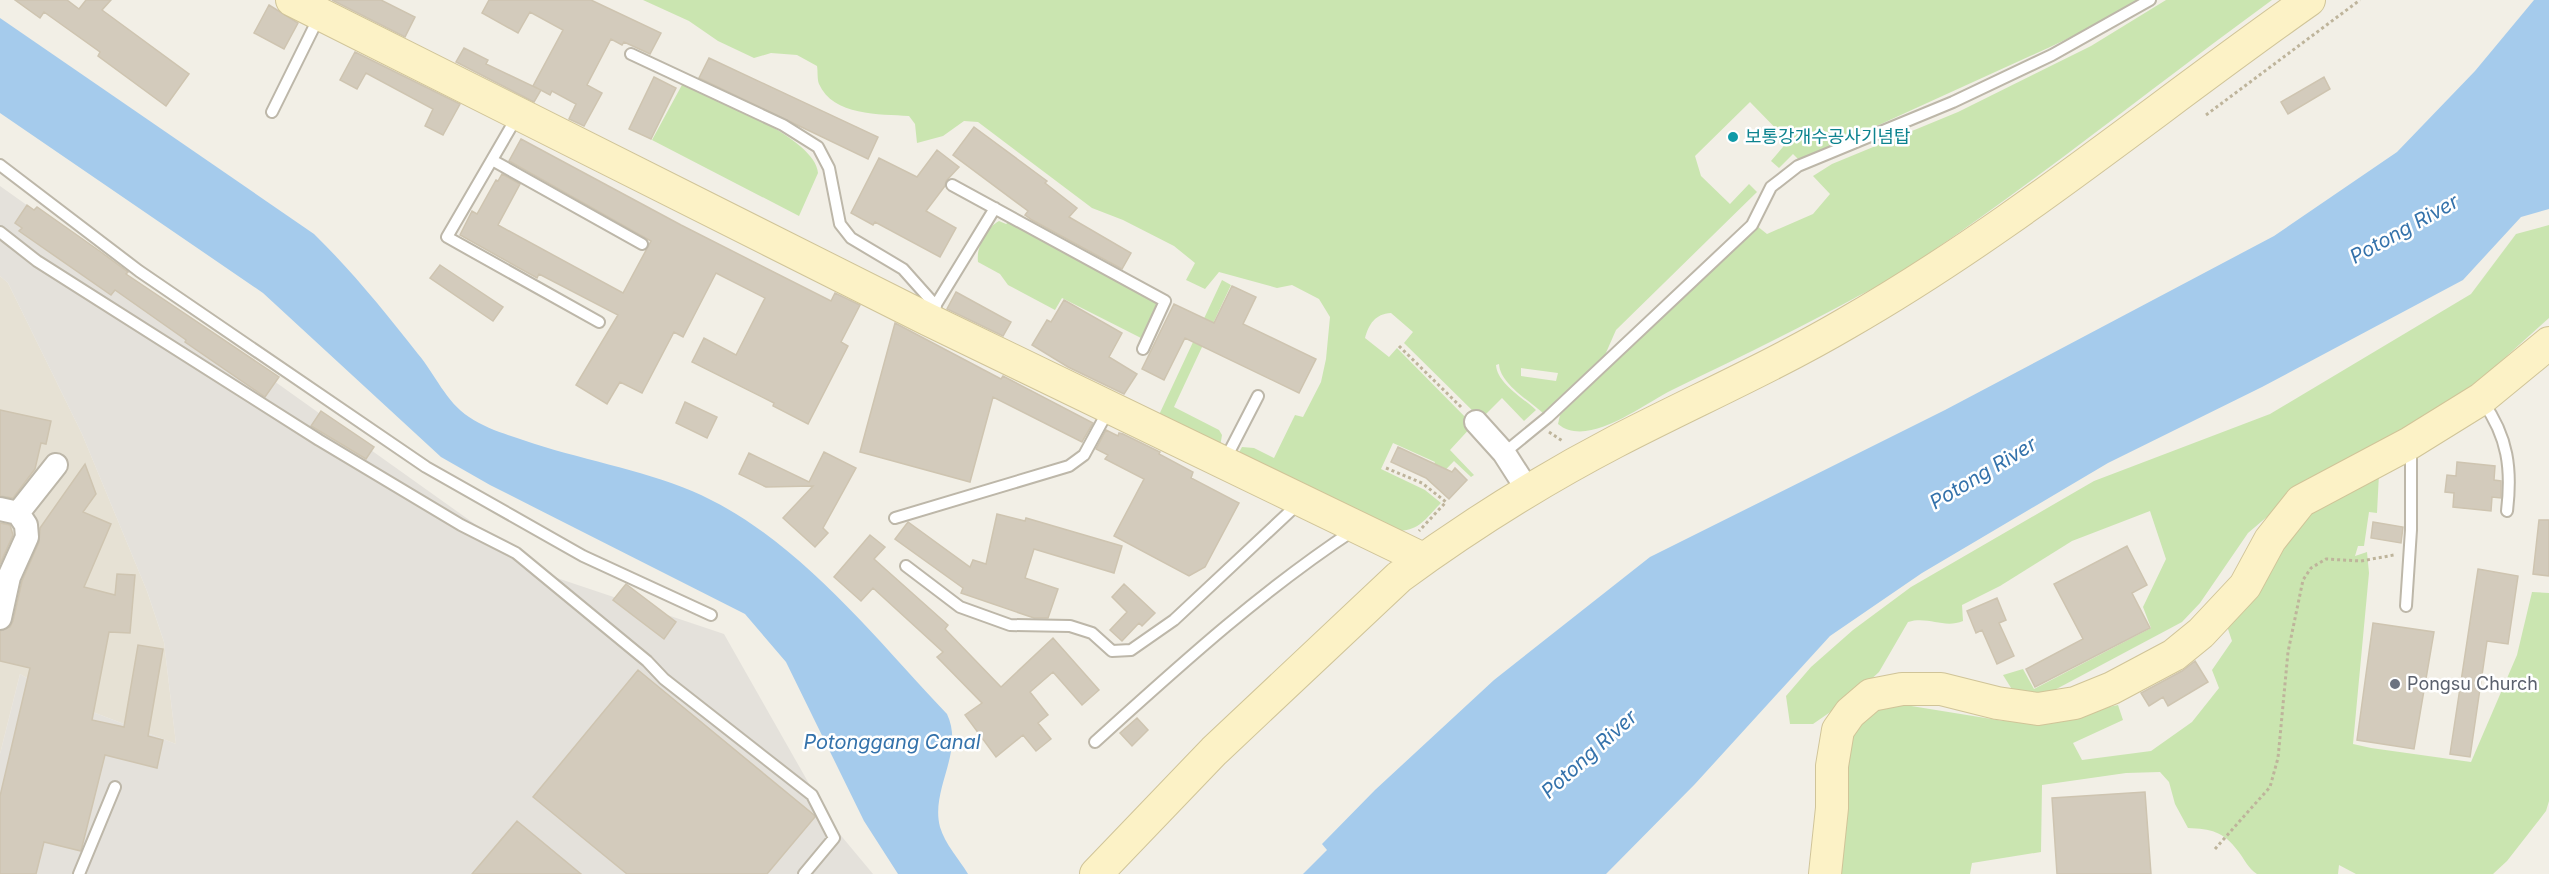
<svg xmlns="http://www.w3.org/2000/svg" width="2549" height="874" viewBox="0 0 2549 874" font-family="Inter,'Noto Sans KR',sans-serif">
<style>
.residential{fill:#e6e1d4}
.industrial{fill:#e4e1db}
.green{fill:#cae5b0;fill-rule:evenodd}
.water{fill:#a5cbec}
.building{fill:#d3cbbc;stroke:#cec4b0;stroke-width:1.5}
.lines{fill:none;stroke-linecap:round;stroke-linejoin:round}
.lane-casing{stroke:#bdb7a9;stroke-width:14}
.street-casing{stroke:#bdb7a9;stroke-width:26}
.secondary-casing{stroke:#d0c498;stroke-width:34}
.path{stroke:#beb49b;stroke-width:3;stroke-dasharray:3 3;stroke-linecap:butt}
.lane{stroke:#fff;stroke-width:10}
.street{stroke:#fff;stroke-width:22}
.secondary{stroke:#fcf2c6;stroke-width:32}
.culture-dot{fill:#0f9aa8;stroke:#fff;stroke-width:2}
.worship-dot{fill:#6b7280;stroke:#fff;stroke-width:2}
.labels{text-anchor:middle;stroke-width:5;stroke-linejoin:round;paint-order:stroke}
.culture-label{font-size:18px;fill:#0d838f;stroke:#fff;text-anchor:start}
.worship-label{font-size:18px;fill:#5b616d;stroke:#fff;text-anchor:start}
.water-label{font-size:20px;font-style:italic;fill:#3472ab;stroke:#fff}
</style>
<rect width="100%" height="100%" fill="#f2efe6"/>
<!-- residential -->
<path class="residential" d="M0,276L8,283L82,434L147,591L164,642L176,744L72,704L20,674L0,754Z"/>
<!-- industrial -->
<path class="industrial" d="M0,186L545,574L724,634L833,826L873,874H0V754L20,674L72,704L176,744L164,642L147,591L82,434L8,283L0,276Z"/>
<!-- green -->
<path class="green" d="M643,0H2138L2111,18L2048,48L1813,155L1801,162L1793,154L1779,168L1771,161L1788,141L1750,102L1695,156L1701,176L1730,204L1749,184L1757,192L1616,330L1605,355L1544,414C1530,401 1500,384 1499,364L1496,365C1497,383 1523,398 1536,410L1524,421L1502,398L1481,419L1404,343L1413,332L1391,313C1375,314 1369,324 1365,338L1389,357L1397,348L1473,425L1450,450L1474,475L1471,477L1454,461L1432,484L1427,479L1435,462L1393,443L1381,469L1425,490L1441,503C1425,519 1419,532 1394,531L1237,456L1242,447L1254,448L1274,458L1295,415L1303,417L1321,382L1326,359L1330,317L1319,299L1292,285L1277,288L1219,272L1205,289L1186,280L1195,263L1174,246L1123,220L1092,208L978,122L964,121L943,136L917,143L915,124L909,116C880,114 833,116 819,84C817,79 818,71 817,66L797,55L771,53L754,58L718,41L689,21ZM1521,368L1558,373L1556,381L1521,376Z
M2166,0H2272C2150,89 2032,185 1906,269C1889,281 1869,290 1851,300C1792,332 1732,361 1672,390C1643,404 1588,449 1558,424L1560,415L1757,226L1767,234L1813,214L1830,194L1813,176L1832,164L1958,112L2091,46Z
M683,83C713,98 816,138 818,173L799,216L652,140Z
M1013,219L1158,301L1141,338L1062,298L1055,310L1008,285L1000,274L978,262C976,248 986,228 999,221L1006,224Z
M2549,225V318L2479,381L2419,422L2308,482L2248,533L2200,603L2182,622L2047,694L2013,691L2003,675L2023,669L2034,689L2151,628L2143,607L2166,559L2150,511L2072,541L2000,586L1962,605L1963,621C1944,629 1929,616 1908,622L1879,672L1852,697L1813,724H1790L1786,696L1811,667L1853,630L1911,587L2094,481L2270,414L2471,294L2516,234Z
M1222,280L1231,285L1174,407L1219,430L1222,435L1220,447L1158,417Z
M2379,474L2377,513L2369,512L2364,546H2358L2355,556L2367,552L2369,573L2353,744L2371,748L2471,762L2517,655L2532,592L2549,593V801L2546,811L2507,861L2493,874H2356L2339,865L2338,874H2257C2248,868 2245,860 2238,851C2223,831 2211,829 2188,828L2175,804L2169,782L2160,772L2126,773L2042,785L2041,852L1972,863L1970,874H1841L1844,749L1856,724L1880,709L1905,705L2004,721L2057,718L2118,705L2123,720L2073,743L2082,760L2151,751L2192,722L2219,688L2212,670L2232,641L2225,620L2309,511Z"/>
<!-- water -->
<path class="water" d="M2534,0H2549V209L2521,217L2463,280L2262,387L2108,463L1922,573L1830,636L1695,784L1606,874H1303L1327,850L1322,844L1375,790L1494,680L1650,557L1945,410L2274,236L2397,152L2475,71Z
M0,18L314,234C352,271 385,312 418,354C435,374 446,402 469,417C485,428 505,434 523,440C578,459 640,469 692,491C795,535 872,635 947,714C965,752 930,789 940,827C945,844 959,859 968,874H898L864,821L786,662L745,614L490,485L441,457L263,293L0,113Z"/>
<!-- building -->
<path class="building" d="M15,0H67L79,9L86,0H111L102,10L189,74L166,106L98,56L100,52L44,12L40,18Z
M332,0H381L415,17L405,37Z
M489,0H591L661,33L650,54L624,42L622,45L611,39L587,85L602,93L584,126L569,119L576,104L552,91L550,95L533,86L563,30L530,12L518,33L482,13Z
M269,5L298,23L284,49L254,33Z
M464,48L488,60L486,64L541,90L534,102L456,62Z
M355,52L460,104L443,135L425,126L433,109L366,73L357,89L340,80Z
M709,58L878,137L868,159L699,78Z
M654,77L676,88L651,139L629,129Z
M2324,77L2330,89L2288,114L2281,102Z
M974,127L1047,181L1045,183L1077,208L1069,217L1131,253L1122,269L1032,220L1025,215L1028,211L953,155Z
M521,139L681,225L831,301L835,293L860,305L841,342L848,346L808,424L773,406L774,403L692,362L704,338L736,355L765,298L716,273L683,337L674,332L642,393L620,382L607,404L576,385L618,315L539,274L537,278L460,235L472,211L477,214L496,180L498,181L502,174L520,184L498,225L623,293L651,241L509,161Z
M937,150L959,167L946,181L945,186L926,211L956,228L940,257L875,222L873,225L851,213L879,158L917,177Z
M27,205L34,210L37,207L101,252L128,272L126,274L279,377L265,397L185,342L186,340L115,290L111,295L19,231L22,228L15,223Z
M440,265L503,307L493,321L430,278Z
M1232,286L1256,297L1243,324L1316,359L1299,393L1185,338L1164,380L1142,369L1174,304L1214,323Z
M956,292L1011,322L1003,336L947,309Z
M1064,300L1122,333L1109,357L1137,374L1124,394L1068,367L1032,345L1047,320L1051,322Z
M895,323L1001,379L1003,376L1093,423L1082,442L993,397L970,482L860,452Z
M685,402L717,417L707,438L676,423Z
M0,410L51,421L46,444L41,443L35,469L13,498L0,496Z
M321,411L374,447L366,459L311,426Z
M1106,430L1118,436L1119,433L1123,434L1160,452L1159,454L1193,472L1191,478L1239,503L1205,567L1189,576L1114,536L1144,479L1105,459L1108,455L1096,449Z
M1398,447L1452,472L1455,468L1467,480L1449,499L1426,478L1391,462Z
M824,452L856,468L823,528L828,533L815,547L783,518L813,486L766,487L739,474L749,453L809,482Z
M2457,462L2495,466L2494,480L2501,481V498L2492,497L2491,511L2453,507L2454,493L2445,492L2447,475L2456,476Z
M85,464L96,494L83,512L111,524L84,587L115,595L117,574L135,575L130,633L109,632L92,720L124,727L138,645L163,649L148,736L163,740L157,768L105,755L81,851L44,842L36,874H0V796L30,668L0,661V631L10,627L13,621L22,581L39,542L40,528Z
M997,514L1025,521L1026,518L1122,546L1114,573L1034,549L1025,578L1058,589L1048,618H1034L961,593L963,588L895,539L908,522L970,567L973,560L986,564Z
M2539,520H2549V576L2533,574Z
M2373,522L2403,527L2401,543L2371,538Z
M0,523L10,525L13,535L0,564Z
M870,535L885,547L874,559L948,625L945,629L1001,687L1053,638L1099,690L1082,705L1053,672L1030,692L1048,715L1038,723L1051,739L1036,751L1023,735L996,757L965,715L982,703L937,657L943,652L873,588L861,601L834,577Z
M2127,546L2147,585L2132,593L2150,628L2035,687L2026,669L2083,639L2054,584Z
M2478,569L2518,576L2508,644L2487,641L2470,757L2450,754Z
M626,584L676,622L664,639L613,600Z
M1124,584L1155,613L1142,626L1139,623L1122,641L1110,630L1127,612L1112,597Z
M1997,598L2006,620L1999,623L2014,656L1997,664L1982,630L1976,633L1967,611Z
M2373,623L2434,632L2414,749L2357,740Z
M2195,661L2208,682L2168,706L2163,697L2149,706L2141,693L2182,671Z
M638,670L814,815L815,817L767,874H627L533,797Z
M1137,718L1148,730L1132,746L1120,733Z
M2145,792L2151,874H2057L2052,798Z
M517,821L581,874H472Z"/>
<g class="lines">
<defs>
<path id="lane" d="M631,54L783,125L818,147L829,168L840,224L851,238L903,269L936,306
M272,112L319,17
M518,115L447,237L599,322
M492,160L642,244
M0,165L139,271L426,467L583,556L711,615
M952,185L1165,301L1143,349
M0,232L37,261L319,440L461,525L516,553L647,661L664,679L812,795L834,838L804,874
M932,311L995,208
M2483,402C2508,437 2512,469 2507,511
M1504,453L1548,417L1752,225L1771,187L1798,166L1953,102L2052,55L2150,0
M1225,460L1258,396
M895,518L1069,466L1084,455L1109,409
M906,566L960,607L1010,625L1070,626L1092,633L1112,651L1131,650L1174,620L1299,503
M2406,606L2411,530V446
M1095,742C1178,667 1261,591 1354,530
M79,874L115,787"/>
<path id="street" d="M1476,422L1504,453L1529,492
M0,509L18,513L26,525L27,537L9,577L0,618
M18,513L56,465"/>
<path id="secondary" d="M292,0L927,319L1423,559
M1096,874L1214,751L1399,577C1466,528 1542,480 1615,442C1692,402 1772,367 1847,323C2011,229 2155,108 2309,0
M1825,874L1832,808V766L1838,730L1850,713L1871,695L1902,689H1941L1997,703L2038,709L2075,703L2112,688L2174,655L2201,633L2245,586L2270,540L2301,501L2410,443L2481,399L2549,343"/>
</defs>
<!-- lane casing -->
<use href="#lane" class="lane-casing"/>
<!-- street casing -->
<use href="#street" class="street-casing"/>
<!-- secondary casing -->
<use href="#secondary" class="secondary-casing"/>
<!-- path -->
<path class="path" d="M2206,115L2360,0
M1399,346L1462,408
M1549,432L1564,442
M1386,468L1422,483L1446,502L1419,531
M2215,849L2270,787L2278,758L2288,652L2303,580L2311,568L2326,559L2361,561L2394,555"/>
<!-- lane -->
<use href="#lane" class="lane"/>
<!-- street -->
<use href="#street" class="street"/>
<!-- secondary -->
<use href="#secondary" class="secondary"/>
</g>
<!-- markers -->
<circle class="culture-dot" cx="1733" cy="137" r="6"/>
<circle class="worship-dot" cx="2395" cy="684" r="6"/>
<g class="labels">
<!-- culture labels -->
<g class="culture-label">
<text x="1745" y="143">보통강개수공사기념탑</text>
</g>
<!-- worship labels -->
<g class="worship-label">
<text x="2407" y="690">Pongsu Church</text>
</g>
<!-- water labels -->
<g class="water-label">
<text transform="translate(2404 229) rotate(-29)" y="7">Potong River</text>
<text transform="translate(1983 473) rotate(-31)" y="7">Potong River</text>
<text x="892" y="749">Potonggang Canal</text>
<text transform="translate(1589 754) rotate(-42)" y="7">Potong River</text>
</g>
</g>
</svg>
